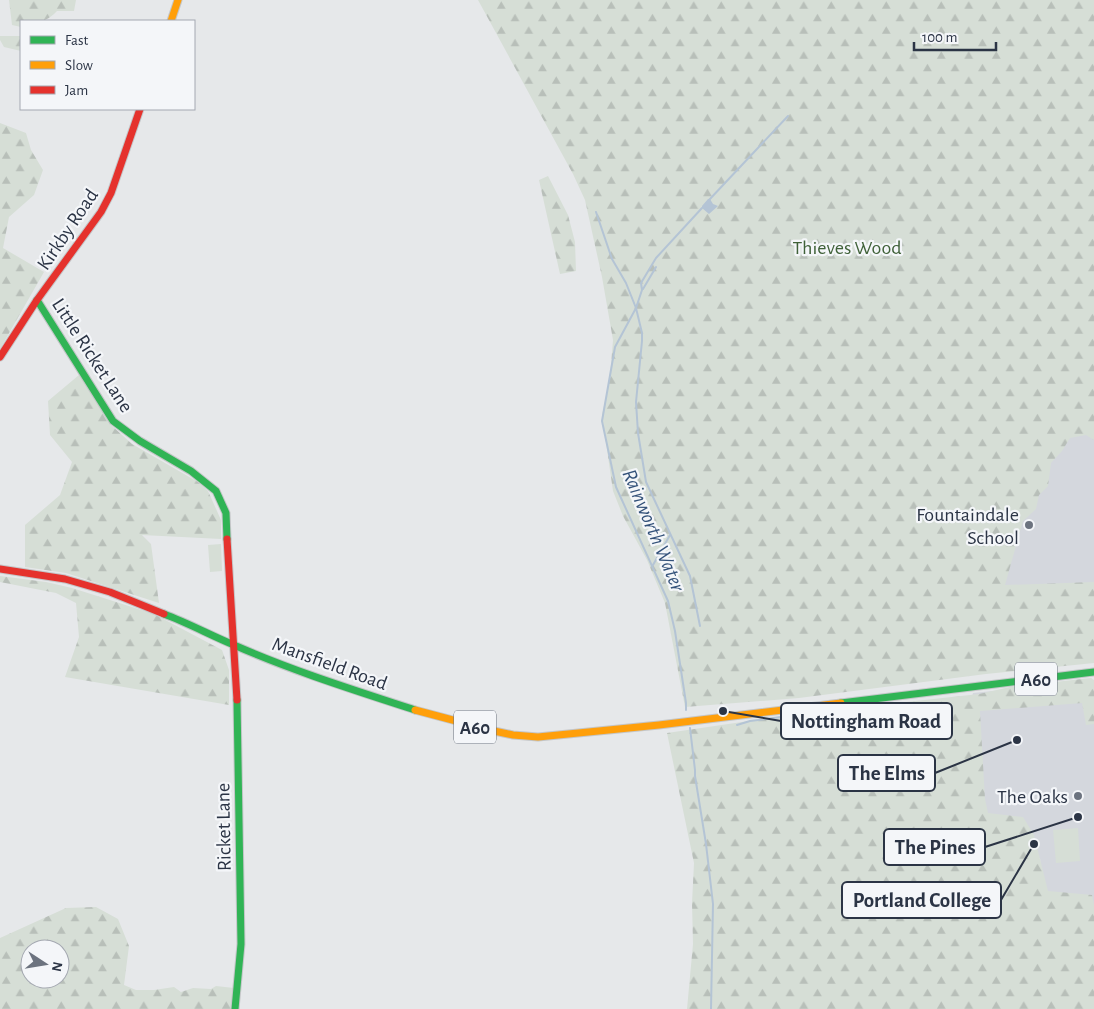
<svg xmlns="http://www.w3.org/2000/svg" width="1094" height="1009" viewBox="0 0 1094 1009" font-family="'Alegreya Sans',sans-serif">
<style>
.built{fill:#d4d7dd}
.green{fill:#d6ded6}
.forest{fill:url(#forest-firs);fill-rule:evenodd}
.water{fill:#b4c4d5}
.lines{fill:none;stroke-linecap:round;stroke-linejoin:round}
.stream{stroke:#b4c4d5;stroke-width:2}
.fast-casing{stroke:#c4c6c8;stroke-width:9}
.slow-casing{stroke:#c4c6c8;stroke-width:9}
.jam-casing{stroke:#c4c6c8;stroke-width:9}
.fast{stroke:#30b455;stroke-width:7}
.slow{stroke:#ff9f0a;stroke-width:7}
.jam{stroke:#e5322d;stroke-width:7}
.poi-dot{fill:#6c737f;stroke:#f4f6f9;stroke-width:2}
.labels{text-anchor:middle;stroke-width:4.5;stroke-linejoin:round;paint-order:stroke}
.shield{fill:#f4f6f9;stroke:#676e7b;stroke-width:1}
.shield-label{font-size:19px;font-weight:bold;fill:#2b3445}
.street-label{font-size:20px;fill:#2b3445;stroke:#f4f6f9}
.park-label{font-size:20px;fill:#3f6138;stroke:#f4f6f9}
.poi-label{font-size:20px;fill:#2b3445;stroke:#f4f6f9;text-anchor:end}
.water-label{font-size:21px;font-style:italic;fill:#34527a;stroke:#f4f6f9}
.leader{fill:none;stroke:#2b3445;stroke-width:2}
.callout-dot{fill:#2b3445;stroke:#f4f6f9;stroke-width:2}
.callout{fill:#f4f6f9;stroke:#2b3445;stroke-width:2}
.callout-label{font-size:21px;text-anchor:middle;font-weight:bold;fill:#2b3445}
</style>
<defs>
<pattern id="forest-firs" width="22" height="20" patternUnits="userSpaceOnUse" patternTransform="scale(1.25)"><rect width="22" height="20" fill="#d6ded6"/><path d="M5 1l3.5 6h-7zM16 11l3.5 6h-7z" fill="#b8bfb9"/></pattern>
</defs>
<rect width="100%" height="100%" fill="#e6e8ea"/>
<!-- built -->
<path class="built" d="M1094,426V644L979,659L980,433Z
M1094,681V1009H1053L1040,858L1025,860L1004,872L966,768L971,700L973,693Z"/>
<!-- green -->
<path class="green" d="M221,544L222,571L210,572L208,545Z
M1078,828L1080,861L1056,863L1053,830Z"/>
<!-- forest -->
<path class="forest" d="M9,0H76L74,11H57C45,24 38,21 21,21V27L12,25Z
M478,0H1094V440L1086,435L1070,438L1062,451L1051,463L1048,486L1039,495L1036,509L1023,521L1005,585L1094,582V663L986,674L799,698L685,707L665,603L647,560L623,516L613,491L602,415L610,378L613,340L602,277L585,200L573,174Z
M0,36H21V51L4,47L0,40Z
M0,123L26,133L31,150L43,170L34,195L9,217L3,248L44,272L0,349Z
M548,176L568,215L575,242L576,271L560,274L539,180Z
M79,375L111,425L132,444L198,482L208,491L221,520V539L142,535L151,544L159,603L66,573L25,567V525L60,495L72,462L50,435L48,401Z
M0,576L46,582L72,588L154,614L222,650L229,670V705L65,677L79,637L76,603L56,593L0,582Z
M1091,678L1094,680V724L1086,725L1082,703L980,711L985,799L988,813L1023,817L1034,835L1048,891L1092,895L1094,905V1009H687L693,944L692,903L694,863L667,733L797,714L979,694L1010,687Z
M96,907L118,919L129,946L124,985L136,990H154L174,987L181,992L193,988L211,989L216,986L234,988L232,1009H0V938L66,908ZM30,949H60V979H30Z"/>
<!-- water -->
<path class="water" d="M708,199H710L713,204L718,206L709,214L702,208V206Z"/>
<g class="lines">
<!-- stream -->
<path class="stream" d="M709,200L788,116
M596,212L612,259L626,283L636,308L642,333V341L636,402L638,433L646,482L690,576L700,626
M643,289L656,267
M653,565L670,535
M686,710V703L675,631L668,601L616,487L602,421L615,347L636,308L642,290L641,283L656,258L702,208
M786,716L838,710
M737,725L750,721L781,717
M690,728L695,770V776L706,844L713,904L711,1009"/>
<defs>
<path id="fast" d="M37,300L113,421L140,441L191,471L216,491L226,513L227,539
M164,614C188,623 210,635 234,645C293,671 354,690 415,710
M841,703L1094,672
M235,1009L241,944L237,700"/>
<path id="slow" d="M171,21L178,0
M415,710L494,731L513,735L538,737L659,725L841,703"/>
<path id="jam" d="M0,357L37,300L101,212L111,193L140,109
M227,539L237,700
M0,569L65,579L110,592L164,614"/>
</defs>
<!-- fast casing -->
<use href="#fast" class="fast-casing"/>
<!-- slow casing -->
<use href="#slow" class="slow-casing"/>
<!-- jam casing -->
<use href="#jam" class="jam-casing"/>
<!-- fast -->
<use href="#fast" class="fast"/>
<!-- slow -->
<use href="#slow" class="slow"/>
<!-- jam -->
<use href="#jam" class="jam"/>
</g>
<!-- markers -->
<g class="poi-dot">
<circle cx="1029" cy="525" r="5"/>
<circle cx="1078" cy="796" r="5"/>
</g>
<g class="labels">
<!-- shield labels -->
<g class="shield">
<rect x="1015" y="662.5" width="42" height="33" rx="4"/>
<rect x="454" y="710.5" width="42" height="33" rx="4"/>
</g>
<g class="shield-label">
<text x="1036" y="686">A60</text>
<text x="475" y="734">A60</text>
</g>
<!-- street labels -->
<g class="street-label">
<text transform="translate(67 229) rotate(-56)" y="7">Kirkby Road</text>
<text transform="translate(93 355) rotate(57)" y="7">Little Ricket Lane</text>
<text transform="translate(330 663) rotate(20)" y="7">Mansfield Road</text>
<text transform="translate(223 827) rotate(-91)" y="7">Ricket Lane</text>
</g>
<!-- park labels -->
<g class="park-label">
<text x="847" y="254">Thieves Wood</text>
</g>
<!-- poi labels -->
<g class="poi-label">
<text x="1019" y="521">Fountaindale<tspan x="1019" dy="23">School</tspan></text>
<text x="1068" y="803">The Oaks</text>
</g>
<!-- water labels -->
<g class="water-label">
<text transform="translate(654 530) rotate(67)" y="7">Rainworth Water</text>
</g>
</g>
<!-- callouts -->
<path class="leader" d="M723 711L781 721M1017 740L935 773M1078 817L985 847M1034 844L1001 900"/>
<g class="callout-dot">
<circle cx="723" cy="711" r="5"/>
<circle cx="1017" cy="740" r="5"/>
<circle cx="1078" cy="817" r="5"/>
<circle cx="1034" cy="844" r="5"/>
</g>
<g class="callout">
<rect x="781" y="703" width="171" height="36" rx="5"/>
<rect x="838" y="755" width="97" height="36" rx="5"/>
<rect x="884" y="829" width="101" height="36" rx="5"/>
<rect x="842" y="882" width="159" height="36" rx="5"/>
</g>
<g class="callout-label">
<text x="866" y="728">Nottingham Road</text>
<text x="887" y="780">The Elms</text>
<text x="935" y="854">The Pines</text>
<text x="922" y="907">Portland College</text>
</g>
<!-- legend -->
<rect x="20" y="20" width="175" height="90" fill="#f4f6f9" stroke="#a4a8b1"/>
<rect x="30" y="36" width="25" height="8" fill="#30b455" stroke="#a4a8b1"/>
<text x="65" y="45" font-size="15" fill="#2b3445">Fast</text>
<rect x="30" y="61" width="25" height="8" fill="#ff9f0a" stroke="#a4a8b1"/>
<text x="65" y="70" font-size="15" fill="#2b3445">Slow</text>
<rect x="30" y="86" width="25" height="8" fill="#e5322d" stroke="#a4a8b1"/>
<text x="65" y="95" font-size="15" fill="#2b3445">Jam</text>
<!-- north arrow -->
<g transform="translate(45 964) rotate(102)"><circle r="24" fill="#f4f6f9" stroke="#a4a8b1"/>
<path d="M0-4L9 19L0 12L-9 19Z" fill="#6c737f"/>
<text y="-8" font-size="14" font-weight="bold" text-anchor="middle" fill="#2b3445">N</text>
</g>
<!-- scale -->
<path d="M914 42v8h82v-8" fill="none" stroke="#2b3445" stroke-width="2.5"/>
<text x="922" y="42" font-size="15" fill="#2b3445" stroke="#f4f6f9" stroke-width="4" paint-order="stroke">100 m</text>
</svg>
